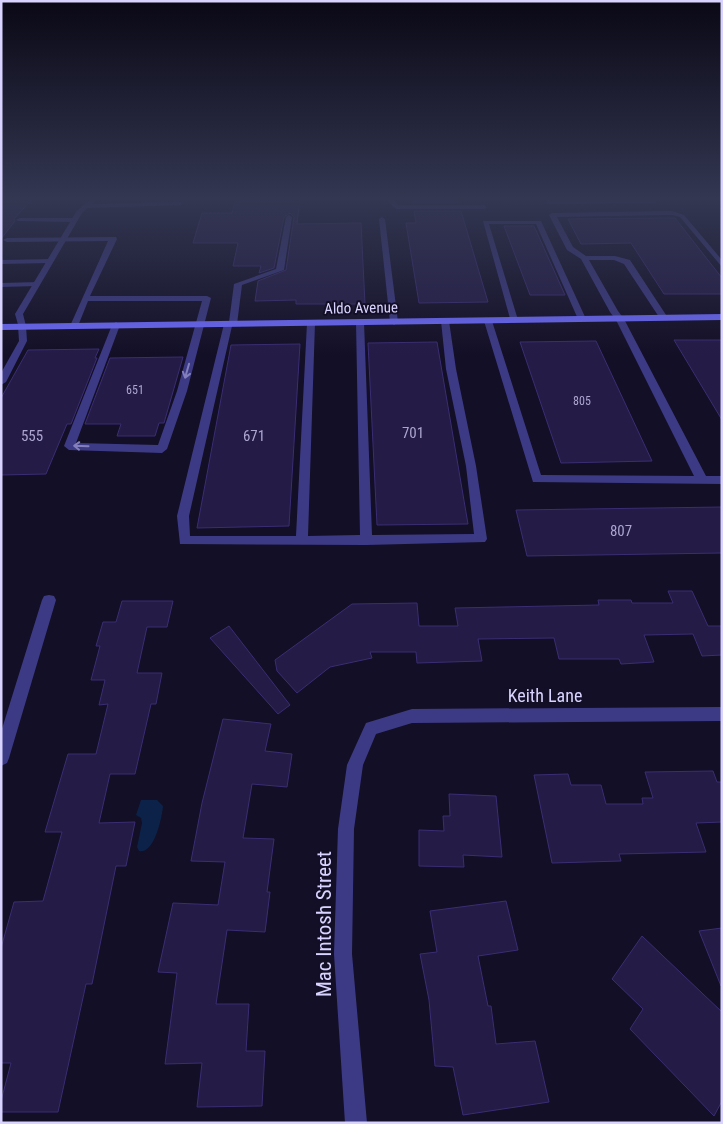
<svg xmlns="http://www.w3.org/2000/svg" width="723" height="1124" viewBox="0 0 723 1124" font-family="'Roboto Condensed',sans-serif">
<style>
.water{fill:#0c2248}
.building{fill:#241b47;stroke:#3b2d73}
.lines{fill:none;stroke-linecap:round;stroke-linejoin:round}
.lane{fill:#3d3a85;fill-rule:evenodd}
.street{fill:#3d3a85;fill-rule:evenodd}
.secondary{fill:#6f6bff;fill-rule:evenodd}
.oneway{stroke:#837fbc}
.labels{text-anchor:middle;stroke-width:4;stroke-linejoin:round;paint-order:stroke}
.far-number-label{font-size:12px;fill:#aca6d1}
.far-street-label{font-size:15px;fill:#d9d4ff;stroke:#130f26}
.number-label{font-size:15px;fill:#aca6d1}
.street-label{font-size:18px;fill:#d9d4ff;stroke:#130f26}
.near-street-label{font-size:21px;fill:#d9d4ff;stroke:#130f26}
</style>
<rect width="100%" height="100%" fill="#130f26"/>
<!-- water -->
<path class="water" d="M141,800H157L163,806C162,818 154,855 139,851L137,847L142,823L141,818L136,815Z"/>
<!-- building -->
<path class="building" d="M1,198H33L14,219L15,221L1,239Z
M236,198H300L297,224L361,223L365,304H296V300L255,301L258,281L286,270L294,217L290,213L284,217L274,268L259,273L261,266H233L238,243H193L202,213H232Z
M411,198H457L458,203H412Z
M414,211H461L488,302L419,303L406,223H416Z
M675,218L722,278V294H664L631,243L581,244L568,219Z
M504,226H534L565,295H530Z
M674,340H722V420Z
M596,341L652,461L561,463L520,342Z
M437,342L468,524L377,525L368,343Z
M300,344L289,526L197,528L231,345Z
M99,349L95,358H97L71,424H67L46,474L1,475V398L28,350Z
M183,357L164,423H159L155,436H117L121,424H85L110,358Z
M722,507V553L527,556L516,510Z
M668,591H692L708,626H722V655L702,656L693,634L644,635L654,662L621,664L619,659H559L554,638L478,639L482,661L417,663L416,652H370L372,658L330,667L297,693L277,671L275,660L352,604L417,603L419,626H458L455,608L599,605L598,600H631L632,603H673Z
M122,601H173L167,627H147L137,673H162L156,704H151L135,774H110L99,823L135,822L126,866H116L92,984H86L58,1112H1V1101L11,1063H1V948L14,902L43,901L62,832H45L68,754H96L108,704L99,705L105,680H91L100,646H96L103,622H116Z
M229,626L290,705L278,714L210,638Z
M223,719L271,724L265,751L292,754L287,787L252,784L243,838L274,839L267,892H270L265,932L227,930L216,1004H249L246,1051H265L262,1106L197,1107L202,1063L165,1064L177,973L158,972L173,903L218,905L225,862L191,861L202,803Z
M713,771L717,782H722V822L696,823L706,852L619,854L621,861L552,863L534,775L568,774L571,785H601L606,804H643L642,798H653L645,772Z
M449,794L496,796L502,857L463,855L464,867L419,866V830L444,831L443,816H450Z
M506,901L518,950L478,956L488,1006H491L496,1044L535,1041L549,1102L463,1115L453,1067L435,1066L429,1000L420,954L437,952L430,911Z
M722,928V986H721L699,931Z
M642,936L722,1012V1101L714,1116L630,1029L643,1009L612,979Z"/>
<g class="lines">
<!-- lane -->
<path class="lane" d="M384,198H391L398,205H484L487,207L484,209H396Z
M544,198H550L551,200L656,198L658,201L655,203L549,204Z
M179,202L182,204L181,205L86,208L83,206L86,204Z
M672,211L684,215L722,260V267L680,217L672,215L557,217L573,247L586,256H615L630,260L668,318L661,320L624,264L614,260H589L618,311L624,319L706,476H722V484L533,482L484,321L485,319L492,321L541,475L694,476L616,320L610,312L581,259L567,250L549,215L552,213Z
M289,215L292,217L284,270L242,285L237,324L232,326L189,516L190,536H296L307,323L311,320L315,323L308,536L360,535L356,322L360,319L364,322L372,535L474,534L466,466L446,369L441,321L445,318L449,321L456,369L476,466L487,539L485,542L366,545L180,544L177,516L224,324L229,322L234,284L276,269L286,217Z
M382,217L385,219L398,322L394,325L390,322L379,219Z
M20,218H74L78,220L74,222L18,221L16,220Z
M483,221H541L586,319L585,321L578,319L536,224H489L518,320L511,322Z
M116,237L117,239L90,296H207L211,298L187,391L167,449L162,453L69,450L64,446L112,325L116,322L120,325L76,443L158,445L177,391L202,301H88L78,326L71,328L70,326L108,241L7,242L3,240L7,238Z
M53,259L54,261L50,263L1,264V260Z
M39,282L40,284L36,286L1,287V283Z
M22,323L26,326L27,341L6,382L1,385V373L19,341L18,326Z"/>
<!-- street -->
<path class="street" d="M91,198H98L82,213L23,314L26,326L19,328L15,314L76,212Z
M49,595L54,596L56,600L9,758L7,763L1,766V732L42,600L44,596Z
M722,707V721L412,723L376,734L363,765L354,829L352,954L367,1123H345L334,954L338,829L347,765L366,723L412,709Z"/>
<!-- secondary -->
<path class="secondary" d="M722,314V320L1,330V324Z"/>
</g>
<!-- one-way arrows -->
<defs><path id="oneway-shaft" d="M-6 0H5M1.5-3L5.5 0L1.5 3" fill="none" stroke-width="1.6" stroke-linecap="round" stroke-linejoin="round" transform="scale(1.25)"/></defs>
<g class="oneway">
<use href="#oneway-shaft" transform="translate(187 371) rotate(106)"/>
<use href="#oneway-shaft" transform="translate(81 446) rotate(-178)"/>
</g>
<!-- sky -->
<linearGradient id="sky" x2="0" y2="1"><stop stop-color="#0a0815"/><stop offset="0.56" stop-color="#333752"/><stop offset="1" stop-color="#333752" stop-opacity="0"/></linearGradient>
<rect width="723" height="355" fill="url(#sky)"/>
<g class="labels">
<!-- far-number labels -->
<g class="far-number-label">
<text x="135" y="394">651</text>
<text x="582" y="405">805</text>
</g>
<!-- far-street labels -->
<g class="far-street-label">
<text transform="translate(361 308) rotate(-1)" y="5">Aldo Avenue</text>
</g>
<!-- number labels -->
<g class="number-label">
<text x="413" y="438">701</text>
<text x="32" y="441">555</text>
<text x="254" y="441">671</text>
<text x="621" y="536">807</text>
</g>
<!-- street labels -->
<g class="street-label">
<text x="545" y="702">Keith Lane</text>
</g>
<!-- near-street labels -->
<g class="near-street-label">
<text transform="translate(324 924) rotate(-90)" y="7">Mac Intosh Street</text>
</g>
</g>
<!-- border -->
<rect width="723" height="1124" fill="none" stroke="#d9d4ff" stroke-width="5"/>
</svg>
